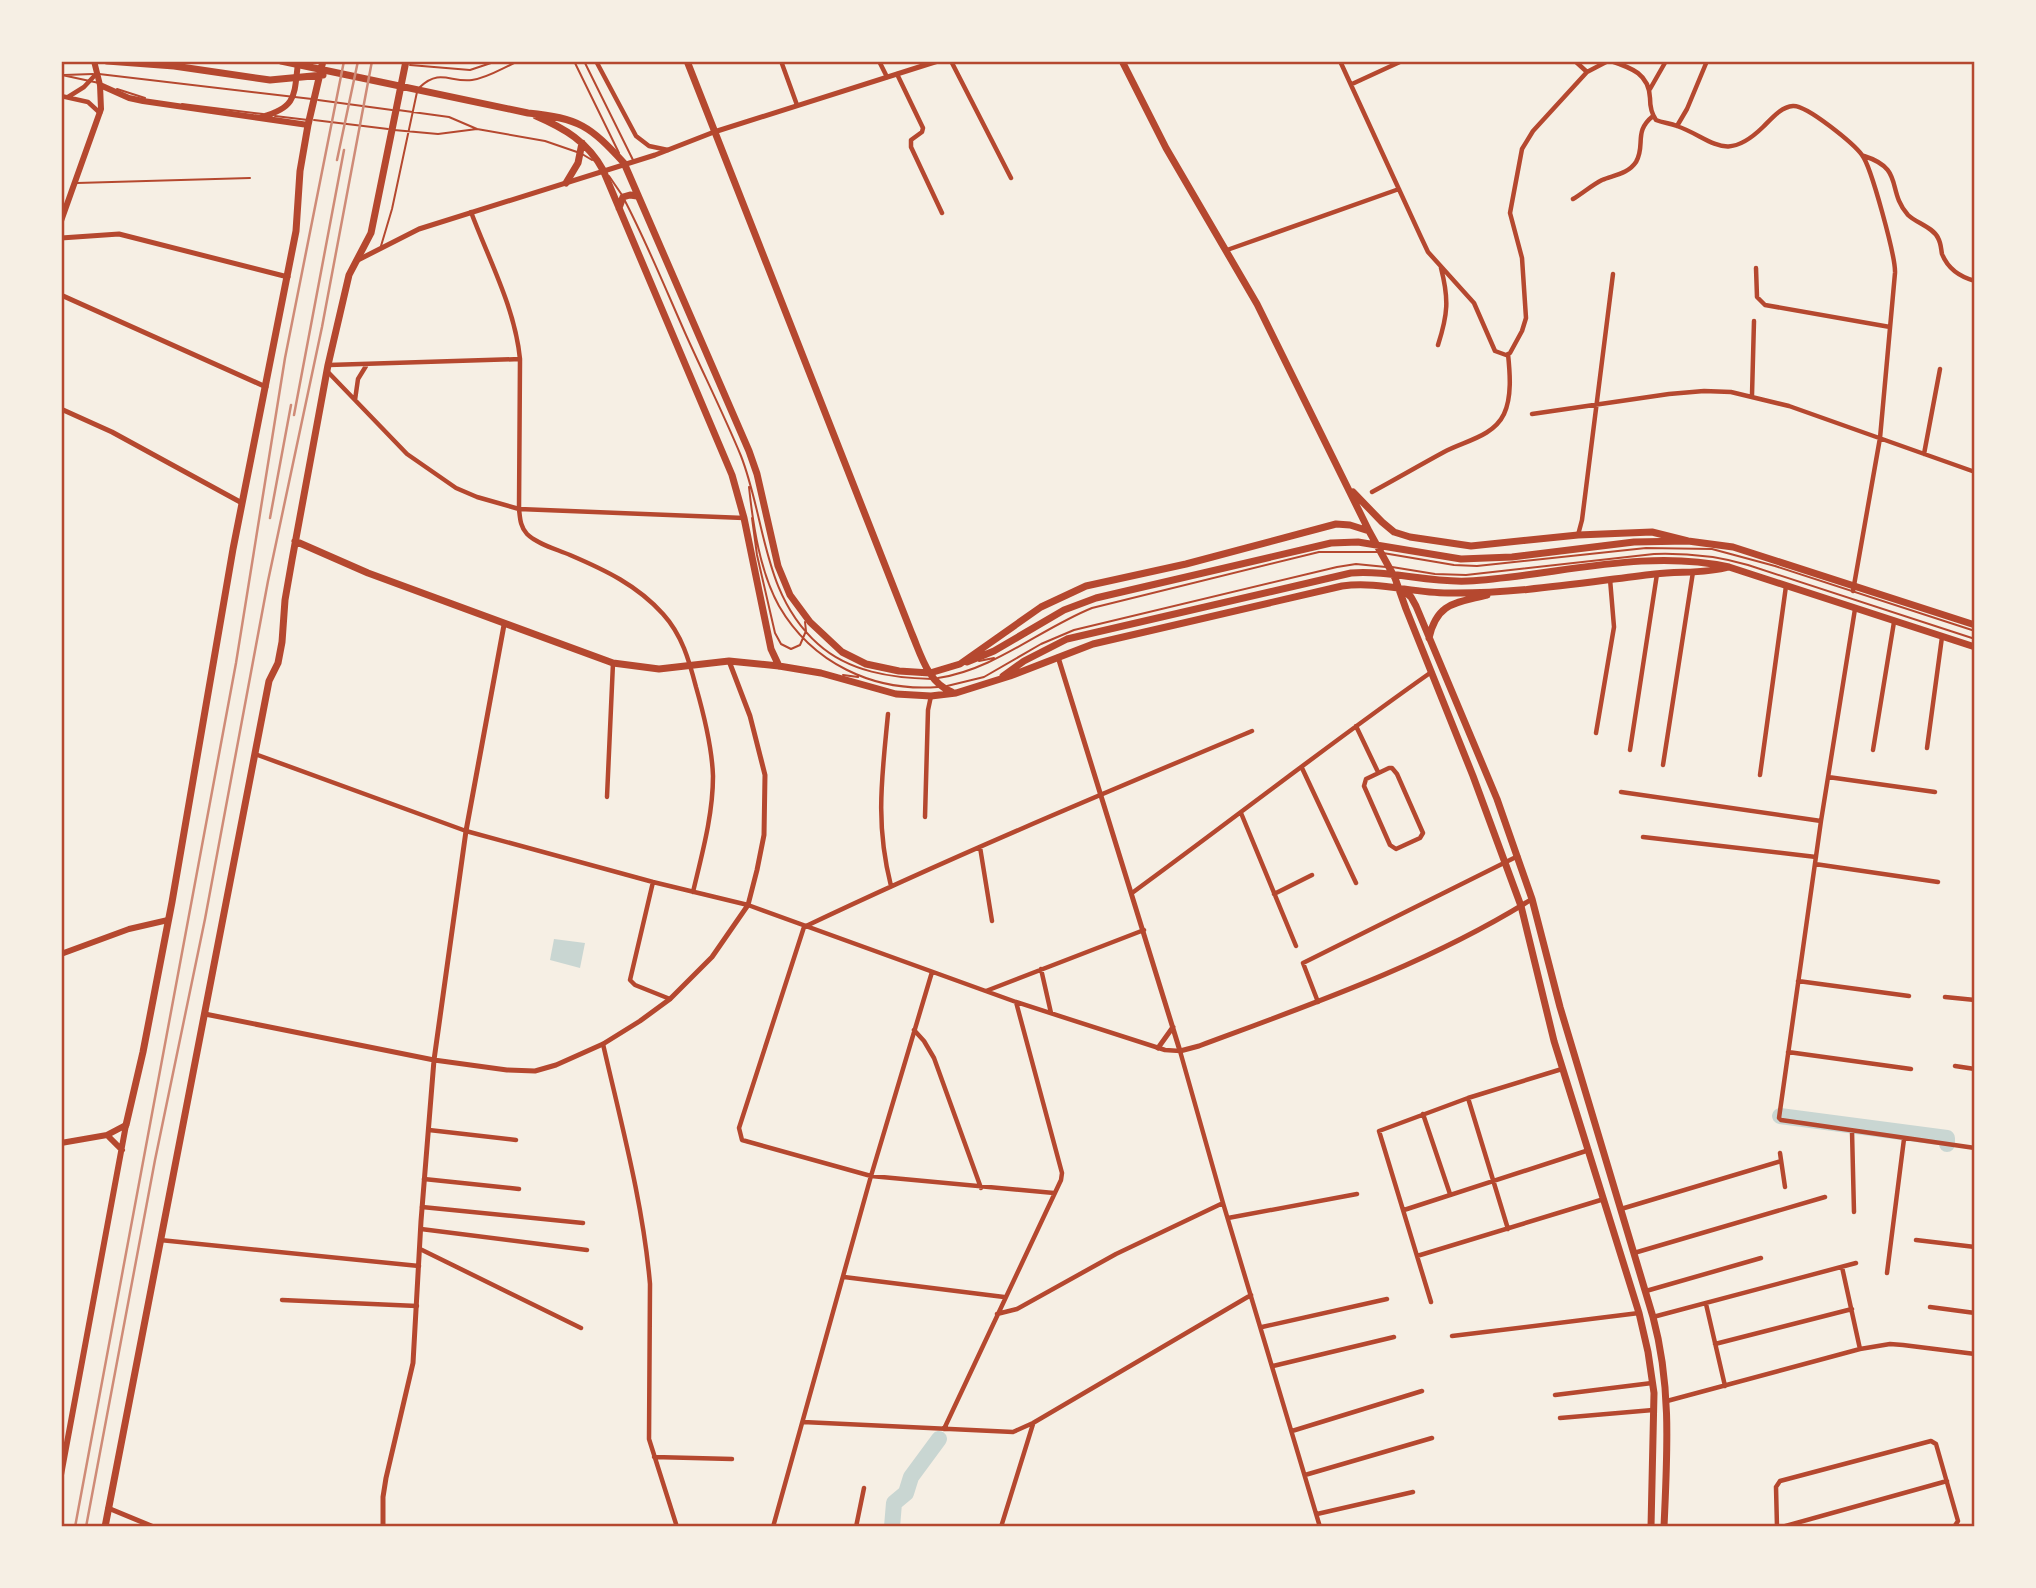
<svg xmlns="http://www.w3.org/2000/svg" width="2036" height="1588" viewBox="0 0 2036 1588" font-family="Montserrat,sans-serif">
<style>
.water{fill:#c9d6d2}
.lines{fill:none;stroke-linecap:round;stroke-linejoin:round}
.river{stroke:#c9d6d2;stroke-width:16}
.service{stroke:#b5482f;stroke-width:2}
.minor{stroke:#b5482f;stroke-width:4.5}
.tertiary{stroke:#b5482f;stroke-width:5}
.secondary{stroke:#b5482f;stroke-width:6}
.primary{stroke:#b5482f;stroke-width:7}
.rail{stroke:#cf8b77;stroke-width:2.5}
.neatline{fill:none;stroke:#b5482f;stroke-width:2.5}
</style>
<rect width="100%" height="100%" fill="#f6efe4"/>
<!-- water -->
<path class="water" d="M554,939L585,943L580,968L550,960Z"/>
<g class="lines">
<!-- river -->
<path class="river" d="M1780,1116L1947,1138V1144
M892,1527L894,1503L906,1493L911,1477L939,1439"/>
<!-- service -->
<path class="service" d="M574,61L619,153
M584,61L633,160
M410,65L470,70L497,61
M99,74L312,99
M62,75L99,83
M64,75L93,74
M420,87C440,68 451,83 472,80C488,78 504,67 519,61
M117,89L145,98
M318,100L392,110
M182,104L263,114
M398,110L449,117L477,129
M275,116L308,120
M314,120L388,129
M394,130L438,134L477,129L545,141L577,152
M582,154L592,160
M609,176L622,195
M77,183L250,178
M624,199C647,243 666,290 686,335C704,375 724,415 741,456C766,520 762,594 818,644C849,672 892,678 932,679
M381,246L392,209L417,92
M749,487C753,525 760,572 779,606C812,663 873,692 938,687
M752,518L757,555L775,633L781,644L791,649L800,645L806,631L805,622
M1383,553L1454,565L1477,566L1646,548L1712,549L1775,566L1975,631
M1392,567L1435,574L1466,575L1654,554C1686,553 1717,556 1748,565L1975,639
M979,661L994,658
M843,675L858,677
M938,678C994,670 1040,629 1092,608L1319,552H1378
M947,686L984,677L1041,644L1074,630L1337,567L1356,564L1386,567"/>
<!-- minor -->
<path class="minor" d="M596,61L636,136L649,146L668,150
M781,61L797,105
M879,61L887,77
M951,61L1011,178
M1340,61L1420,235L1428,252L1474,303L1495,351L1506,355L1510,353L1522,331L1526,318L1522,258L1510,213L1522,149L1533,131L1587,72L1608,61
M1575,61L1587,72
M1611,61C1632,68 1649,74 1650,98C1650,106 1651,113 1656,120C1663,123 1670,123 1677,126C1713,139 1725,164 1763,127C1772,118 1781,107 1793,106C1807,105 1854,144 1862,155C1871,166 1896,258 1895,273L1880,438L1853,591
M897,74L923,128L922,132L911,140V147L942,213
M1352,84L1402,61
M1650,89L1666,61
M61,96L88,102L100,113
M68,97L84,87L97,73
M1677,126L1687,109L1707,61
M1864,156C1905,169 1886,190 1908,215C1916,223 1933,227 1938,238C1941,243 1941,249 1942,254C1948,269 1960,277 1975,281
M1573,199C1583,193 1592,185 1602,180C1614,175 1628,174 1636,162C1646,145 1633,132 1653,116
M471,212C489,260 515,308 520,359L519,509C520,517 520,527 527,534C537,544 556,549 570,555C605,570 637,585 663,614C682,635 689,660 696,687C704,715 712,746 713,776C713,815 702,854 693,892
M1227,250L1399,189
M1756,268L1757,297L1765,305L1890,327
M1438,345C1448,314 1449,299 1441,268
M329,365L520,359
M327,371L407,454L456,488L477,497L519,509L744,518
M1752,395L1754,321
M355,400L358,379L366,366
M1532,414L1669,394L1704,391L1731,392L1789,406L1975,472
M1924,454L1940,369
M1372,492C1396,479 1420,465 1444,452C1464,441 1493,437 1504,414C1512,397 1510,373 1508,354
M1578,535L1582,520L1613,274
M1855,609L1821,821L1779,1118L1781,1120L1975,1148
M888,714C882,777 875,823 891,886
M1356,726L1378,772
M1596,733L1614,627L1610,579
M1927,748L1942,637
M1630,750L1657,574
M1873,750L1894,622
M255,754L466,831L653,882L748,905L1016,1002L1165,1050L1180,1051L1223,1203L1320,1527
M1663,765L1693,572
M1302,768L1356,883
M1389,768H1392L1397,774L1423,833L1420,838L1396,849L1390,845L1364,786L1366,779Z
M1760,775L1786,586
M1828,777L1935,792
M1621,792L1821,821
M607,797L613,663
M1241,813L1296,946
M925,817L928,710L931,696
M1643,837L1816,857
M980,847L992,921
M1815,864L1938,882
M653,882L630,980L635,985L670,999
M1132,893C1232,820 1329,744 1430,673
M1274,894L1312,875
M1041,969L1051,1013
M1798,981L1909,996
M986,991L1144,930
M1945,997L1975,1000
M1318,1002L1303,963L1518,856
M914,1030L924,1041L934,1058L981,1188
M603,1044C621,1123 643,1203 650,1284L649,1439L677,1527
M1788,1052L1911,1069
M1955,1066L1975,1069
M1468,1098L1508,1229
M1423,1114L1450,1194
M429,1130L516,1140
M1852,1131L1854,1212
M1780,1153L1785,1187
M424,1179L519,1189
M1054,1193L871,1176L742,1140L739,1128L804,927C951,857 1102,794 1252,731
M422,1207L583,1223
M1621,1209L1781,1161
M1404,1210L1589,1150
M1228,1218L1357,1194
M421,1229L587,1250
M160,1240L419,1266
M1916,1240L1975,1247
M420,1249L581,1328
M1634,1253L1825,1197
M1417,1256L1604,1199
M1842,1267L1860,1349
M1887,1273L1904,1139
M844,1277L1004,1297
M1646,1291L1761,1258
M282,1300L417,1306
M1431,1302L1379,1131L1468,1098L1562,1069
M1706,1304L1725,1386
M1930,1307L1975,1313
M997,1314L1017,1309L1116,1254L1223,1203
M1653,1317L1856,1263
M1262,1327L1387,1299
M1452,1336L1639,1313
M1715,1344L1852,1309
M1273,1366L1394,1337
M1555,1395L1652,1383
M1667,1401L1860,1349L1890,1344L1903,1345L1975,1354
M1560,1418L1653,1410
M803,1422L1013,1432L1033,1423L1251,1295
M944,1429L1061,1180L1062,1173L1016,1002
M1292,1431L1422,1391
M654,1457L732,1459
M1305,1475L1432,1438
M1317,1514L1413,1492
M773,1527L871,1176L932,972
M856,1527L864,1488
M1001,1527L1033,1424
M1777,1527L1776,1487L1780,1481L1931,1441L1936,1444L1958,1521L1954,1527
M1782,1527L1947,1481"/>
<!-- tertiary -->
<path class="tertiary" d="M61,238L119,234L288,277
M356,261L419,229L655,155L714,132L938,61
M61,295L266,387
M61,409L112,432L242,503
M1058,657L1180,1051L1199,1046C1312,1004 1430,963 1532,899
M205,1014L434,1060L507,1070L535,1071L556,1065L603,1044L640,1021L670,999L712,957L748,905L757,870L764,835L765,775L750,716L729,661
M1158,1048L1173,1027
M108,1508L154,1527
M383,1527V1497L386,1478L413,1363L421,1221L434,1060L466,831L504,625"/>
<!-- secondary -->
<path class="secondary" d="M100,85L129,98L143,101L308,125
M262,117C297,107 294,96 298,63
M61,221L101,109L100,85L94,61
M61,954L129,929L168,920
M107,1135L122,1150
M61,1143L107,1135L126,1125
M61,1475L126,1125"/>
<!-- primary -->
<path class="primary" d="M107,61L174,66L270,80L323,75
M281,61L528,113C579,118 590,126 624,163L749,451L757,474L778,566L790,595L810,622L842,652L866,664L899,671L930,673L960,664L1041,607L1086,586L1186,564L1336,524L1350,525L1369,531
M687,61L912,634C921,655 928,683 952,692
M1122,61L1166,148L1257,304L1369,531L1395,578L1406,609L1473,776L1521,906L1554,1041L1639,1313L1648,1352L1654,1393L1651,1527
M536,116C564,128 588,142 603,170L732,475L744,518L771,649L779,666
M566,183L578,163L582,143
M619,208L623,197L630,195L637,196
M1353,492L1382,522L1394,532L1410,537L1471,546L1578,535L1652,532L1688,541L1733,547L1975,625
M295,541L368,573L613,663L659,669L729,661L779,666L821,673L896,694L931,696L956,693L1010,676L1093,644L1342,586C1378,581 1412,593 1448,593C1517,594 1586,582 1655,574C1679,571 1705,574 1729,567
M1403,590L1411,597L1416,606L1497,799L1532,899L1560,1007L1653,1317C1672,1387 1667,1456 1664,1527
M1429,638C1437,602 1456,603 1487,595
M967,662L994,651L1064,610L1096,598L1331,543L1358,542L1461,559L1512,557L1634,542L1688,541
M1003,676L1024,661L1067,639L1351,573C1390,570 1428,583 1468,581C1554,576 1643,548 1729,567L1975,647
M126,1125L143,1052L172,902L233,549L296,231L300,171L308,125L323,61
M105,1527L269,681L278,663L282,642L285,600L292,560L328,365L349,275L371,233L406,61"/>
<!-- rail -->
<path class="rail" d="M337,160L358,61
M294,415L344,150
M270,518L291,405
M75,1527L236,663L285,358L344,61
M86,1527L155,1160L205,919L268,581L322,327L372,61"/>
</g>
<!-- border -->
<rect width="2036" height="1588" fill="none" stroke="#f6efe4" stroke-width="126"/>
<rect x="63" y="63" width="1910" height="1462" class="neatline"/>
</svg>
